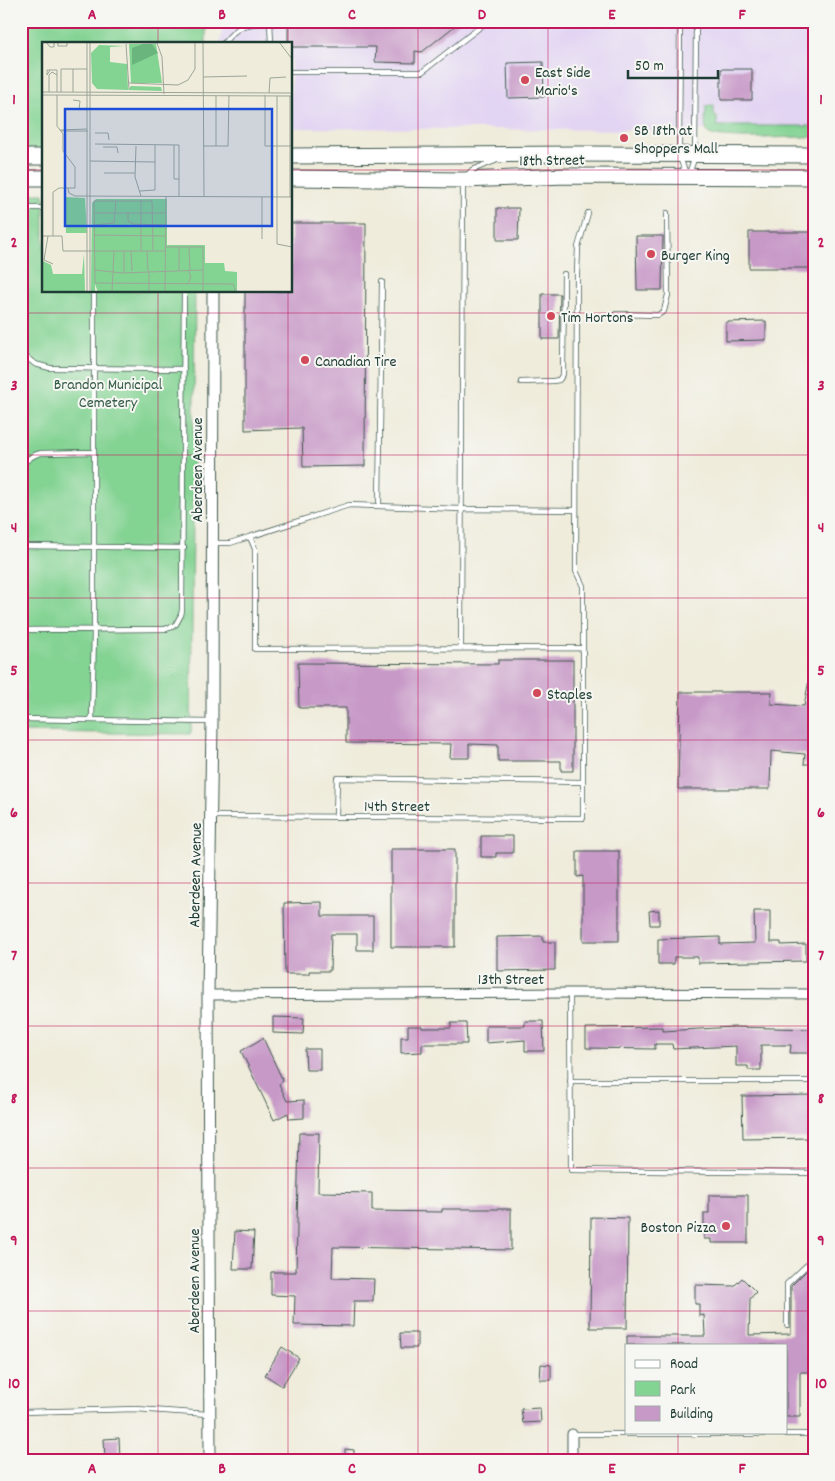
<svg xmlns="http://www.w3.org/2000/svg" width="835" height="1481" viewBox="0 0 835 1481" font-family="Dekko,sans-serif">
<style>
.built{fill:#e2d4f3}
.green{fill:#83d393;stroke:#518864}
.building{fill:#c799c7}
.lines{fill:none;stroke-linecap:round;stroke-linejoin:round}
.service-casing{stroke:#3e574d;stroke-width:6}
.minor-casing{stroke:#3e574d;stroke-width:11}
.tertiary-casing{stroke:#3e574d;stroke-width:13}
.primary-casing{stroke:#3e574d;stroke-width:17}
.service{stroke:#fff;stroke-width:4.5}
.minor{stroke:#fff;stroke-width:9}
.tertiary{stroke:#fff;stroke-width:11}
.primary{stroke:#fff;stroke-width:15}
.grid{fill:none;stroke:#c2185b;stroke-width:1;stroke-opacity:0.55}
.poi-dot{fill:#d1495b;stroke:#f6f6f2;stroke-width:2}
.labels{text-anchor:middle;stroke-width:4;stroke-linejoin:round;paint-order:stroke}
.poi-label{font-size:16px;fill:#1f3d34;stroke:#f6f6f2;text-anchor:start}
.street-label{font-size:16px;fill:#1f3d34;stroke:#f6f6f2}
.park-label{font-size:16px;fill:#335b47;stroke:#f6f6f2}
.inset-road{fill:none;stroke:#9ca698;stroke-width:1}
.view{fill:#1d4ed8;fill-opacity:0.15;stroke:#1d4ed8;stroke-width:2.5}
.inset-edge{fill:none;stroke:#1f3d34;stroke-width:2.5}
.neatline{fill:none;stroke:#c2185b;stroke-width:2}
.grid-label{font-size:16px;text-anchor:middle;font-weight:bold;fill:#c2185b}
</style>
<rect width="100%" height="100%" fill="#f6f6f2"/>
<filter id="ink" filterUnits="userSpaceOnUse"><feTurbulence type="fractalNoise" baseFrequency=".02" numOctaves="2"/><feDisplacementMap in="SourceGraphic" scale="10" xChannelSelector="R" yChannelSelector="G"/><feConvolveMatrix kernelMatrix="1 2 1 2 8 2 1 2 1" color-interpolation-filters="sRGB"/></filter>
<filter id="wash" filterUnits="userSpaceOnUse"><feTurbulence type="fractalNoise" baseFrequency=".0096" numOctaves="4" result="noise"/><feDisplacementMap in="SourceGraphic" scale="20" xChannelSelector="R" yChannelSelector="G"/><feGaussianBlur stdDeviation="1.12" result="paint"/><feColorMatrix in="noise" values="0 0 0 0 0 0 0 0 0 0 0 0 0 0 0 0 0 1.4 0 .05"/><feComposite in="paint" operator="in"/></filter>
<g filter="url(#wash)">
<rect width="100%" height="100%" fill="#efecdb"/>
<!-- built -->
<path class="built" d="M223,21H814V131L291,128V44H220Z"/>
<!-- green -->
<path class="green" d="M21,21H206V44H44V154L21,155Z
M706,106H714V115L717,117V126H814V137C797,136 718,142 708,133C703,127 706,113 706,106Z
M21,194H44V291H195L191,734L21,732Z"/>
<g id="blocks">
<!-- building -->
<path class="building" d="M288,21H461L422,52L415,51V63L375,62L376,47H291V44H288Z
M543,62L544,97L508,98L507,63Z
M721,69H752V100H721Z
M497,208H519L518,240H497Z
M291,223H366L365,466L303,467L302,428L245,430V291H291Z
M749,232H814V268H749Z
M636,236H663L662,290H637Z
M542,294H560L559,339H542Z
M766,321V340L726,341V322Z
M498,660H573V771H561V761H498V745L469,744V758H450L451,744L346,743V708H299L298,663L498,664Z
M809,680L814,681V764H804L805,754L771,751L770,789H678L680,692H772L771,704L804,706Z
M481,836H513V853H496V857H481Z
M391,849H455V947H391Z
M577,851H619V941H583V876L577,877Z
M322,902V916H373V950H357V934H331L330,971H309V974H285L284,903Z
M659,910V925H650L649,911Z
M754,911H770V942H781V945L806,944V961L698,963V957H674V964H658V939L720,937V944L755,943Z
M543,936V942H555V970L497,971V937Z
M273,1017L304,1018L303,1034L273,1033Z
M525,1021H543L544,1051H525V1040L486,1043V1026H525Z
M451,1023H466L467,1044H422V1052L401,1053V1037H408V1026H422V1028H451Z
M663,1027V1031L734,1027L814,1029V1053H790L791,1045H761V1070H748V1066H736V1046L673,1049L672,1044H655V1049L586,1048V1028Z
M263,1038L283,1081L279,1084L287,1101L304,1100V1118L289,1119L288,1113L274,1120L241,1051Z
M305,1049H320V1070H306Z
M814,1095V1138L743,1139L742,1096Z
M299,1133H319L318,1192L372,1193V1211L442,1212V1209H511V1250L333,1247L332,1278L374,1279L373,1301H354L353,1326L294,1325L295,1296L271,1295V1272H296Z
M709,1195H748V1243H711V1239H704V1213H709Z
M591,1217L628,1218L627,1328H590Z
M235,1231L254,1232L252,1269H233Z
M809,1268L814,1272V1372H800V1417H786V1345H627V1336H705L704,1315L699,1316V1304H695V1285L734,1286L742,1278L756,1292L750,1299L749,1335L791,1334V1286Z
M400,1333H417V1348H401Z
M282,1347L299,1358L282,1386L265,1375Z
M541,1364L551,1365V1380H540Z
M540,1408L541,1422L523,1423L521,1409Z
M119,1438L120,1460H105L104,1439Z
M345,1449L354,1450V1460H345Z"/>
</g>
</g>
<g filter="url(#ink)">
<use href="#blocks" fill-opacity="0" stroke="#3e574d" stroke-width="1"/>
<g class="lines">
<defs>
<path id="service" d="M270,21L271,44
M680,21L679,155L686,174
M223,44C238,24 247,23 270,23
M291,72H422L488,21
M689,174L695,156L696,21
M467,176L472,170L495,161
M21,208H44
M616,314L658,315L664,311L668,295L667,213
M21,353L35,364L50,368L184,369
M521,382L553,381L559,380L563,374L564,274
M21,466C27,459 32,455 41,453L94,452
M379,506L382,282
M250,537L255,549V649L583,648
M213,543H230L349,505L461,509L576,510
M21,546L184,548
M21,630L165,629L172,627L176,624L181,615L182,610L184,291
M461,648L463,182
M21,719L212,722
M92,720L94,630V291
M211,816L583,818V586L576,571L577,274L578,247L588,213
M336,817L337,778L583,782
M570,993L571,1170L814,1173
M570,1081H814
M787,1325V1284L807,1265L814,1261
M21,1412L136,1409L208,1414
M573,1434H814"/>
<path id="minor" d="M208,995L570,993L814,994
M572,1460V1434"/>
<path id="tertiary" d="M210,1460L208,995L212,722L213,291"/>
<path id="primary" d="M291,156L577,154L814,155
M21,157H44
M21,178H44
M291,178L463,180L566,176L814,177"/>
</defs>
<!-- service casing -->
<use href="#service" class="service-casing"/>
<!-- minor casing -->
<use href="#minor" class="minor-casing"/>
<!-- tertiary casing -->
<use href="#tertiary" class="tertiary-casing"/>
<!-- primary casing -->
<use href="#primary" class="primary-casing"/>
<!-- service -->
<use href="#service" class="service"/>
<!-- minor -->
<use href="#minor" class="minor"/>
<!-- tertiary -->
<use href="#tertiary" class="tertiary"/>
<!-- primary -->
<use href="#primary" class="primary"/>
</g>
</g>
<!-- grid -->
<path class="grid" d="M158,21V44M288,21V44M418,21V1460M548,21V1460M678,21V1345M21,170H44M291,170H814M158,291V1460M288,291V1460M21,313H814M21,455H814M21,598H814M21,740H814M21,883H814M21,1026H814M21,1168H814M21,1311H814M678,1432V1460"/>
<!-- markers -->
<g class="poi-dot">
<circle cx="525" cy="80" r="5"/>
<circle cx="624" cy="138" r="5"/>
<circle cx="651" cy="254" r="5"/>
<circle cx="551" cy="316" r="5"/>
<circle cx="305" cy="360" r="5"/>
<circle cx="537" cy="693" r="5"/>
<circle cx="726" cy="1226" r="5"/>
</g>
<g class="labels">
<!-- poi labels -->
<g class="poi-label">
<text x="535" y="77">East Side<tspan x="535" dy="18">Mario's</tspan></text>
<text x="634" y="135">SB 18th at<tspan x="634" dy="18">Shoppers Mall</tspan></text>
<text x="661" y="260">Burger King</text>
<text x="561" y="322">Tim Hortons</text>
<text x="315" y="366">Canadian Tire</text>
<text x="547" y="699">Staples</text>
<text x="716" y="1232" text-anchor="end">Boston Pizza</text>
</g>
<!-- street labels -->
<g class="street-label">
<text transform="translate(552 159) rotate(-1)" y="6">18th Street</text>
<text transform="translate(196 470) rotate(-90)" y="6">Aberdeen Avenue</text>
<text x="397" y="811">14th Street</text>
<text transform="translate(194 875) rotate(-89)" y="6">Aberdeen Avenue</text>
<text x="511" y="984">13th Street</text>
<text transform="translate(193 1281) rotate(-90)" y="6">Aberdeen Avenue</text>
</g>
<!-- park labels -->
<g class="park-label">
<text x="108" y="389">Brandon Municipal<tspan x="108" dy="18">Cemetery</tspan></text>
</g>
</g>
<!-- overview -->
<g transform="translate(42 42)">
<rect width="250" height="250" fill="#efecdb"/>
<path d="M87,2H114L120,41H89ZM57,3L83,4L68,5V20L85,22L86,48L89,44L119,45L120,49L55,47L50,41L49,11ZM23,155L43,156L45,191H24ZM54,157H125V203H163V221H182L183,229L195,230V250H56L53,242V249H49L50,161ZM0,207L1,219L9,223L11,232H40L42,212L43,249L0,250Z" fill="#83d393"/>
<path d="M101,2H110L116,11L90,23V6Z" fill="#6ab57d"/>
<path class="inset-road" d="M4,0L8,5H12V0M16,0V4H25V0M42,0L115,1M45,0V250M48,0V250M161,0L162,155M237,0L250,17M115,1L120,15L122,52M84,2L87,47M8,28L5,33V28H15V50M161,35L205,34M87,41L136,43L146,38L153,27V0M0,50L250,51M7,50V33L10,30L15,33M19,50V27H45M31,50V27M227,51L228,36L244,35M0,53L250,54M223,53V104H250M174,54V104M235,54V202L250,205M248,54V155M31,58L38,59L37,68M18,88L45,87M19,89H46M53,91H66L67,98M53,102L137,103V154M132,103V137H137M94,104L93,135L99,154M161,104H186L187,53M61,105H75L76,111M48,119L113,120M62,131H93M26,146L27,151L33,154L250,155M98,149L113,148V103M52,171H123M86,171V179L91,182L123,183M52,183L72,181L74,159M52,193L123,194M0,194H20L21,209H123M6,194L2,218L11,222M11,194V150L17,146H33V125L21,109V92L15,84V53M220,197V155M123,205H161V250M137,205V228M147,205L148,228M89,209L90,229M99,209V158M105,209L106,229M111,209L110,159H52L53,241L191,242L194,250M53,228L80,231L161,228M146,228L149,235L146,242M107,229V250M82,231V209M70,250L72,209M123,250L124,154"/>
<path class="view" d="M23,67H230V184H23Z"/>
<rect width="250" height="250" class="inset-edge"/>
</g>
<!-- margin -->
<rect width="835" height="1481" fill="none" stroke="#f6f6f2" stroke-width="55"/>
<!-- legend -->
<rect x="625" y="1344" width="162" height="90" fill="#f6f6f2" stroke="#a0aca6"/>
<rect x="635" y="1360" width="25" height="8" fill="#ffffff" stroke="#a0aca6"/>
<text x="670" y="1368" font-size="15" fill="#1f3d34">Road</text>
<rect x="635" y="1381" width="25" height="15" fill="#83d393" stroke="#a0aca6"/>
<text x="670" y="1394" font-size="15" fill="#1f3d34">Park</text>
<rect x="635" y="1406" width="25" height="15" fill="#c799c7" stroke="#a0aca6"/>
<text x="670" y="1418" font-size="15" fill="#1f3d34">Building</text>
<!-- scale -->
<path d="M628 70v8h90v-8" fill="none" stroke="#1f3d34" stroke-width="2.5"/>
<text x="635" y="70" font-size="15" fill="#1f3d34" stroke="#f6f6f2" stroke-width="4" paint-order="stroke">50 m</text>
<rect x="28" y="28" width="780" height="1426" class="neatline"/>
<g class="grid-label">
<text x="92" y="19">A</text>
<text x="222" y="19">B</text>
<text x="352" y="19">C</text>
<text x="482" y="19">D</text>
<text x="612" y="19">E</text>
<text x="742" y="19">F</text>
<text x="14" y="104">1</text>
<text x="821" y="104">1</text>
<text x="14" y="247">2</text>
<text x="821" y="247">2</text>
<text x="14" y="390">3</text>
<text x="821" y="390">3</text>
<text x="14" y="532">4</text>
<text x="821" y="532">4</text>
<text x="14" y="675">5</text>
<text x="821" y="675">5</text>
<text x="14" y="817">6</text>
<text x="821" y="817">6</text>
<text x="14" y="960">7</text>
<text x="821" y="960">7</text>
<text x="14" y="1103">8</text>
<text x="821" y="1103">8</text>
<text x="14" y="1245">9</text>
<text x="821" y="1245">9</text>
<text x="14" y="1388">10</text>
<text x="821" y="1388">10</text>
<text x="92" y="1473">A</text>
<text x="222" y="1473">B</text>
<text x="352" y="1473">C</text>
<text x="482" y="1473">D</text>
<text x="612" y="1473">E</text>
<text x="742" y="1473">F</text>
</g>
</svg>
